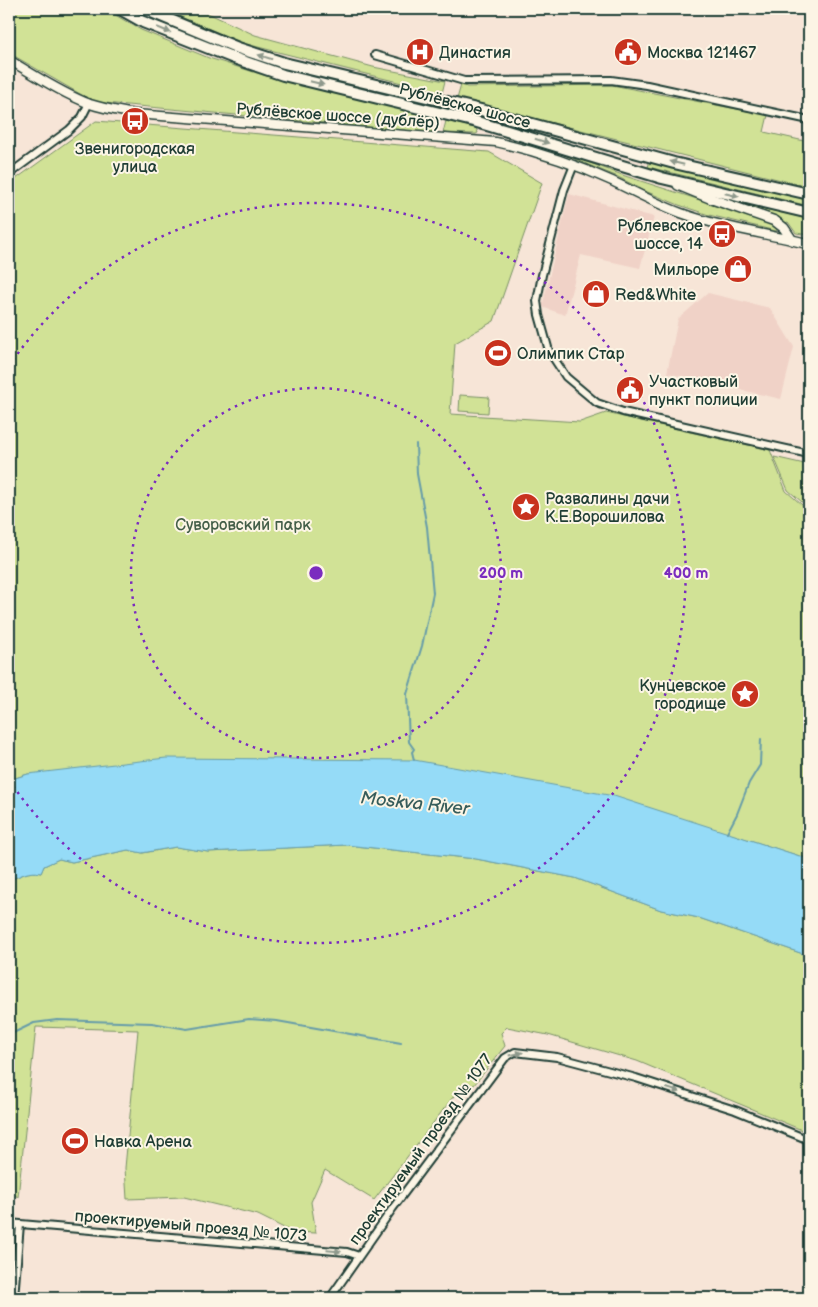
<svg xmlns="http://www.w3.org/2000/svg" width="818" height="1307" viewBox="0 0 818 1307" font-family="'Balsamiq Sans',sans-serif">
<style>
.built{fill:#f0d2c7}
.green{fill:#d1e296;stroke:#789065}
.water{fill:#95dbf7;stroke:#669ca9}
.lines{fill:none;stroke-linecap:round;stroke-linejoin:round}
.stream{stroke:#669ca9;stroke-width:2}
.minor-casing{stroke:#1f3d34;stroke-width:10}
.tertiary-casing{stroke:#1f3d34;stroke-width:11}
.secondary-casing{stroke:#1f3d34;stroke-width:12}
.primary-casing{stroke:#1f3d34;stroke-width:14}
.minor{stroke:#fcf5e5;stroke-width:6}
.tertiary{stroke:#fcf5e5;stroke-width:8}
.secondary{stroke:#fcf5e5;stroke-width:9}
.primary{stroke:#fcf5e5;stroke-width:10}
.oneway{fill:#8e998c}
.ring{fill:none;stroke:#7b2cbf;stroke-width:2.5;stroke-dasharray:2.5 5}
.labels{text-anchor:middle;stroke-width:4;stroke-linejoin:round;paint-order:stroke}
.poi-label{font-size:16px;fill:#1f3d34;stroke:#fcf5e5;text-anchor:start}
.street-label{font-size:16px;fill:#1f3d34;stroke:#fcf5e5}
.park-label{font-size:16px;fill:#435e48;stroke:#fcf5e5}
.water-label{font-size:18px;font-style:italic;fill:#375d5b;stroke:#fcf5e5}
.centre{fill:#7b2cbf;stroke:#fcf5e5;stroke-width:2.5}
.ring-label{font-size:15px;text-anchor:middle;font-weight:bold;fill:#7b2cbf;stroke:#fcf5e5;stroke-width:4;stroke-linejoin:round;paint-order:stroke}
</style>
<rect width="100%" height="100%" fill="#f7e5d7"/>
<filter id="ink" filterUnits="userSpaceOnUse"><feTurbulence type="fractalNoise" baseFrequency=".02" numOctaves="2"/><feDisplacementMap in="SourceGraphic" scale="10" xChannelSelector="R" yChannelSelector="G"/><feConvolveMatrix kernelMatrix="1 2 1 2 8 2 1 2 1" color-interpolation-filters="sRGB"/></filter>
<g filter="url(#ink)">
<!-- built -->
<path class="built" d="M569,194L654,217L640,268L581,255L565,315L542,307Z
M708,293L770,308L794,347L781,399L667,373L678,319Z"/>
<!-- green -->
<path class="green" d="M9,9H105L141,30L209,58L273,78L439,118L435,133L94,102L9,53Z
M162,9H199L255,35L373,67L445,81L442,93L242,43Z
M461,85L467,87L612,85L768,115L764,132L809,142V187L457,99Z
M96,121L489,152L542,183L494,321L455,343L450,414L580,422L606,413L770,450L786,491L809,511V859L727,833L28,774L9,780V184Z
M446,121L476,128L478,133L476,134L443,133Z
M558,151L625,176L769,222L778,228L776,231L709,215L679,205L645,191L618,177L557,152Z
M650,161L809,199V206L648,167Z
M725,200L809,219V235L796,233L788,222L785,223L775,217Z
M460,395L489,397L488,413L459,411Z
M774,457L809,465V508L788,490Z
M346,845L476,859L575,878L661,910L699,918L809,956V1133L637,1061L548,1035L507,1027L501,1033L505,1046L474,1085L460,1088L374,1200L325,1170L311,1202L316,1233L292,1232L258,1215L184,1197L127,1199L125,1168L138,1030L36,1027L18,1197L9,1192V880C21,876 28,870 41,873L44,866L59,859L72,862L128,850L143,853L176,847L208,852Z"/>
<!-- water -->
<path class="water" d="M166,758L414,760L614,796L809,859V956L699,918L661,910L575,878L476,859L346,845L208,852L176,847L142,853L128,850L72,862L59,859L44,866L41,873C28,870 21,876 9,880V780L28,774Z"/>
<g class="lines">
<!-- stream -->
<path class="stream" d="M414,760L412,752L414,749L409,742L407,694L422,646L433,593L427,527L417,474L416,444
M727,833L737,814L749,783L760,765L761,739
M9,1035L34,1023L57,1020L152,1023L187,1029L249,1019L277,1021L401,1043"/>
<defs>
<path id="minor" d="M375,55L464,81L611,80L647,85L809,120
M574,165L564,190L542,275L537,301L539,315L549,351L566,377L597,403L623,412L809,454
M9,174L69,130L82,117L89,103
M9,1223L347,1252L359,1256
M14,1298L20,1224
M330,1298L393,1208L505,1058L515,1052L557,1057L636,1078L735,1110L809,1140"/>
<path id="tertiary" d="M9,60C35,75 61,93 90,104C105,109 120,111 135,114L496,142C536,151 575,164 612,181C635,192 657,204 681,213C717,226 755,232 792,240"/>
<path id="secondary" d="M678,185L712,199L775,221L784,228L792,240L809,244"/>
<path id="primary" d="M120,9L143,22L234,58L283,75L477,122L662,178L809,213
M144,9L238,48L284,63L481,110L674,163L809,194"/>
</defs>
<!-- minor casing -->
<use href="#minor" class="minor-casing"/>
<!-- tertiary casing -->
<use href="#tertiary" class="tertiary-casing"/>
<!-- secondary casing -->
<use href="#secondary" class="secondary-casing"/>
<!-- primary casing -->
<use href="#primary" class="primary-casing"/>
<!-- minor -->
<use href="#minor" class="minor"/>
<!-- tertiary -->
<use href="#tertiary" class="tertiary"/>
<!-- secondary -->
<use href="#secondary" class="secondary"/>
<!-- primary -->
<use href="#primary" class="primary"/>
</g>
<!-- one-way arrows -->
<defs><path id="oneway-solid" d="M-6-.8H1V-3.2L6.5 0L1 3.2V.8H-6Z" transform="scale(1.25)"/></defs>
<g class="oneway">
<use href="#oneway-solid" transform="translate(164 30) rotate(22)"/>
<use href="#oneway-solid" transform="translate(265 57) rotate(-162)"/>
<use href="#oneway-solid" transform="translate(317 83) rotate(14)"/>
<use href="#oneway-solid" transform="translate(542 141) rotate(17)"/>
<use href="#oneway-solid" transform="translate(677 163) rotate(-166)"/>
<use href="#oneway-solid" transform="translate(732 195) rotate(13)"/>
<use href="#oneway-solid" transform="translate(516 1054) rotate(-12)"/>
<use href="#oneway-solid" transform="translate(673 1090) rotate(18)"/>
<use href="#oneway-solid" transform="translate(334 1251) rotate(5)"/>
</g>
</g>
<!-- distance rings -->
<g class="ring">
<circle cx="316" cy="573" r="185"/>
<path d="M9 366A370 370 0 1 1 9 780"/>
</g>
<!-- icons -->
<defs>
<symbol id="hospital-disc" viewBox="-11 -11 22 22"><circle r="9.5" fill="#c8321e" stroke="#fcf5e5"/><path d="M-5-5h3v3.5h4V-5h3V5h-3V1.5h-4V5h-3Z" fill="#fff"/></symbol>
<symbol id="civic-disc" viewBox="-11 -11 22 22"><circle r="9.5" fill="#c8321e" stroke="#fcf5e5"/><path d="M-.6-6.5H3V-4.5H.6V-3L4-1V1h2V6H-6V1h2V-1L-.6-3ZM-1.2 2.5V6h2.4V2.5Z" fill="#fff"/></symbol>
<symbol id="bus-disc" viewBox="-11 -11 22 22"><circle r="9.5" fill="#c8321e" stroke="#fcf5e5"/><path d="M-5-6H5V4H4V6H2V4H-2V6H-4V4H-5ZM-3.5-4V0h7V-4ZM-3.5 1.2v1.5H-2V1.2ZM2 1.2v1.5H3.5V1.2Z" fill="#fff"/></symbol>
<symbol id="shop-disc" viewBox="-11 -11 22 22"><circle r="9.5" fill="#c8321e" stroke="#fcf5e5"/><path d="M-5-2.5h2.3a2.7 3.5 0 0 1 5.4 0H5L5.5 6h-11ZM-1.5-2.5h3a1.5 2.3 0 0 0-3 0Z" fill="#fff"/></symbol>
<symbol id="stadium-disc" viewBox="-11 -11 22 22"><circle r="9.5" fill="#c8321e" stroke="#fcf5e5"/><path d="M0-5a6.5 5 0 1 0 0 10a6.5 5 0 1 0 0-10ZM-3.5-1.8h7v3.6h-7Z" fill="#fff"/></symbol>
<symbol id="sight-disc" viewBox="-11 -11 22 22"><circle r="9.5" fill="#c8321e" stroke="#fcf5e5"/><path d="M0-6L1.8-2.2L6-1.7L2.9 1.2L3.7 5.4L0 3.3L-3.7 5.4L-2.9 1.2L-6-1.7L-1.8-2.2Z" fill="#fff"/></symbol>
</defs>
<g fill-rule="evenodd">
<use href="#hospital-disc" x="404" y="36" width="32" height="32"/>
<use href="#civic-disc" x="612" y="36" width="32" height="32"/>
<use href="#bus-disc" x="119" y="105" width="32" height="32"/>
<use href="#bus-disc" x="706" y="218" width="32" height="32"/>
<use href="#shop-disc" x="722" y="253" width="32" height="32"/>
<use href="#shop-disc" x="580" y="278" width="32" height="32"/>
<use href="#stadium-disc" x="482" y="337" width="32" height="32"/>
<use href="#civic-disc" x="614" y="374" width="32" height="32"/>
<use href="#sight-disc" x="510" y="491" width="32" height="32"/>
<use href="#sight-disc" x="729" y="678" width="32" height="32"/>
<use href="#stadium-disc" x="59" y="1125" width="32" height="32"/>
</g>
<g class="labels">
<!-- poi labels -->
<g class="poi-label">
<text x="439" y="58">Династия</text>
<text x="647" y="58">Москва 121467</text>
<text x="135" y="154" text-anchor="middle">Звенигородская<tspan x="135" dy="18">улица</tspan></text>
<text x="703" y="231" text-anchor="end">Рублевское<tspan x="703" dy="18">шоссе, 14</tspan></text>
<text x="719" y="275" text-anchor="end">Мильоре</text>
<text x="615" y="300">Red&amp;White</text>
<text x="517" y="359">Олимпик Стар</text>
<text x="649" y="387">Участковый<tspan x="649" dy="18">пункт полиции</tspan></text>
<text x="545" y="504">Развалины дачи<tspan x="545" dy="18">К.Е.Ворошилова</tspan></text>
<text x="726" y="691" text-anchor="end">Кунцевское<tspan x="726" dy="18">городище</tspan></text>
<text x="94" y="1147">Навка Арена</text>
</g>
<!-- street labels -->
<g class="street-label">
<text transform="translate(465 105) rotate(15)" y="6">Рублёвское шоссе</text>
<text transform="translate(338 115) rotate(4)" y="6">Рублёвское шоссе (дублёр)</text>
<text transform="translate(420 1149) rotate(-54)" y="6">проектируемый проезд № 1077</text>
<text transform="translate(191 1225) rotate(5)" y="6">проектируемый проезд № 1073</text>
</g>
<!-- park labels -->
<g class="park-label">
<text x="243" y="530">Суворовский парк</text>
</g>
<!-- water labels -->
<g class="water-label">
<text transform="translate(415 803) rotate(6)" y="6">Moskva River</text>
</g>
</g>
<circle cx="316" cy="573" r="8" class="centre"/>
<g class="ring-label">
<text x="501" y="578">200 m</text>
<text x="686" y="578">400 m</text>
</g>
<!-- margin -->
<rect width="818" height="1307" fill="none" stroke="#fcf5e5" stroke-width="30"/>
<rect x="15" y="15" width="788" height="1277" fill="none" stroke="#1f3d34" stroke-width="2" filter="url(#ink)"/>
</svg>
